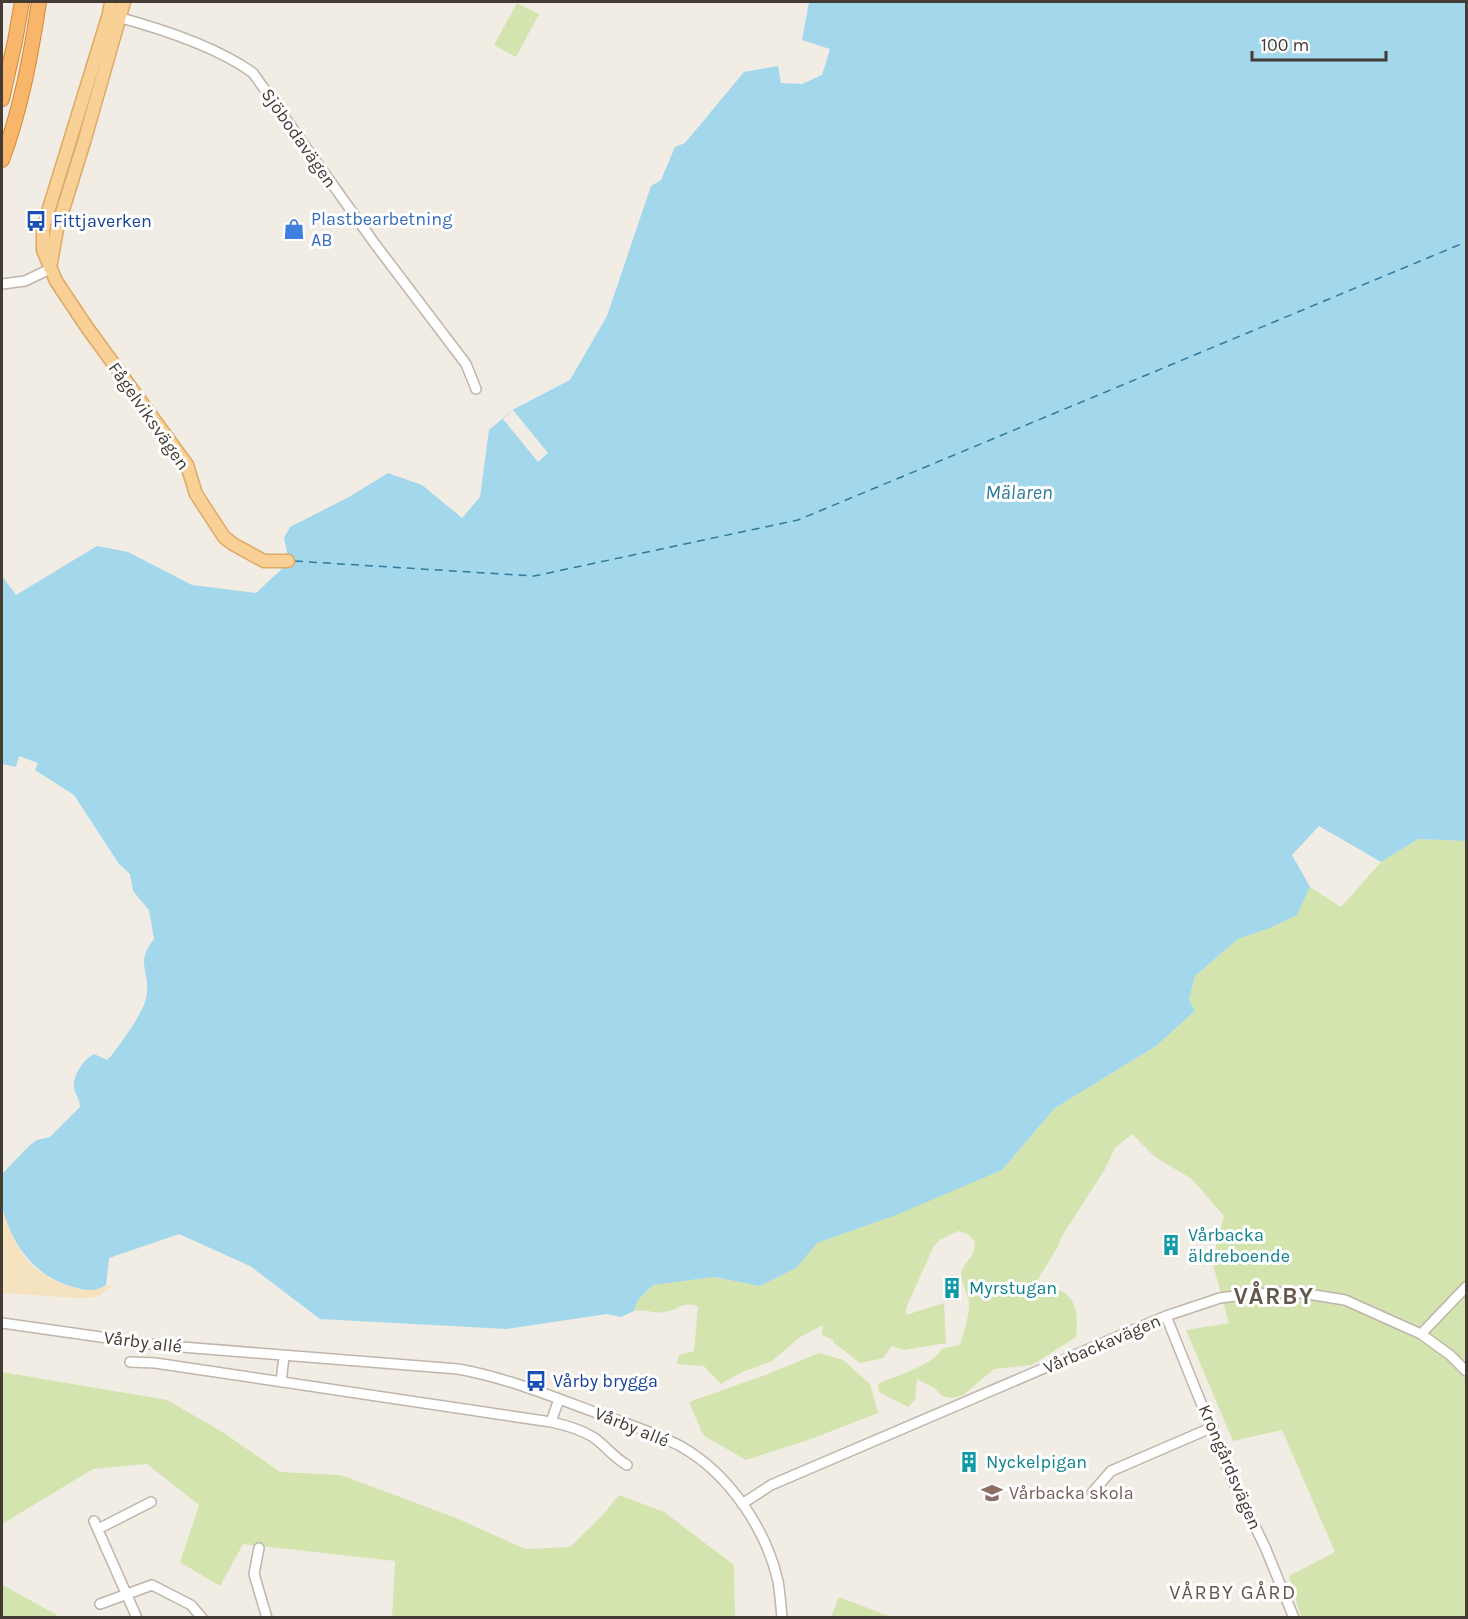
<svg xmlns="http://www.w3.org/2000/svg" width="1468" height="1619" viewBox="0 0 1468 1619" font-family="Karla,sans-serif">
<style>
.green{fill:#d3e4ae}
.sand{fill:#f5e3c0}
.water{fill:#a2d7ec}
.pier{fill:#f1ece4}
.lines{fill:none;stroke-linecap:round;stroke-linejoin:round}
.ferry{stroke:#307a9a;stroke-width:1.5;stroke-dasharray:8 6;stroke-linecap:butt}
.minor-casing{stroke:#bfb5aa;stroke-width:12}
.major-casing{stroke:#da6;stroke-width:15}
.highway-casing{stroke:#d5883a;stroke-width:16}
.minor{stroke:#fff;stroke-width:9}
.major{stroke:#f9d095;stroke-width:12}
.highway{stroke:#f7b669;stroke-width:14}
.labels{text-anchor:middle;stroke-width:6;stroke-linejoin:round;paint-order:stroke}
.street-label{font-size:18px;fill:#433b34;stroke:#fff}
.shop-label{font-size:18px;fill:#366cbe;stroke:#fff;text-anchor:start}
.transit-label{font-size:18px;fill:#164399;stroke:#fff;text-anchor:start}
.culture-label{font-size:18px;fill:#0d838f;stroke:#fff;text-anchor:start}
.education-label{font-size:18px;fill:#785e54;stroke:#fff;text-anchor:start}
.water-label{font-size:20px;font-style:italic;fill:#307a9a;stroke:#fff}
.neighbourhood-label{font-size:20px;letter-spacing:1.5px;fill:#65584c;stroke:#fff}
.district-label{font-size:24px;font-weight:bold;letter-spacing:1.5px;fill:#65584c;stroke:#fff}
</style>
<rect width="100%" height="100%" fill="#f1ece4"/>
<!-- green -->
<path class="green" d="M517,3L539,14L516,57L494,45Z
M1418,839L1466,841V1617H1301L1289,1576L1335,1552L1282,1430L1233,1441L1186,1330L1229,1323L1212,1261L1224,1216L1192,1179L1155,1157L1132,1134L1115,1148L1105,1169L1062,1236L1057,1248L1035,1284C1043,1287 1052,1287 1059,1290C1079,1299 1078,1320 1076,1337L1032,1365L994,1369L963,1395L952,1398L942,1396L934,1388L917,1379L915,1400L908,1407L879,1392L878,1384C900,1373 928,1369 943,1348L960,1345C964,1331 969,1318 969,1303C969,1293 959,1283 962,1271C966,1259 975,1258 975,1242L968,1234L958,1231L939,1240L933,1248L906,1308V1315L944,1303L946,1343L904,1350L892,1346L883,1358L860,1363L834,1343L833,1340L822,1335L823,1325L800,1337L772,1361L742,1372L721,1384L704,1366L677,1364L679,1355L694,1351L698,1306C680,1301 680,1310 664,1312C655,1314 646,1309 634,1311L638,1300L653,1285L714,1277L760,1286L796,1268L816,1243L863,1227L1002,1170L1055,1108L1156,1046L1194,1012L1189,1000L1195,976L1238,939L1270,928L1297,915L1310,887L1341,907L1381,862Z
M819,1353L843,1360L870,1384L878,1413L811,1439L746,1460L703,1435L689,1402L768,1374Z
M2,1372L167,1400L224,1433L280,1472L341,1475L456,1518L525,1549L570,1547L601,1517L619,1495L664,1512L734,1565L735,1617H392L395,1561L243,1544L220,1586L180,1562L199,1505L147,1464L93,1469L2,1524Z
M2,1577L3,1585L60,1617H2Z
M839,1597L891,1617H831Z"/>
<!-- sand -->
<path class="sand" d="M4,1212C10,1226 14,1242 23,1255C36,1274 64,1288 87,1290C97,1291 104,1285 113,1285L98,1297L80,1298L2,1293V1215Z"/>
<!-- water -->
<path class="water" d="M809,2H1466V841L1418,839L1381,862L1319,826L1292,855L1310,887L1297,915L1270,928L1238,939L1195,976L1189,1000L1195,1011L1156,1046L1055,1108L1002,1170L896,1215L817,1243L796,1268L760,1286L714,1277L653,1285L638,1300L634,1311L621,1317L607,1314L507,1329L320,1319L250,1266L179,1234L109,1258L106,1285C94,1293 83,1290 70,1286C33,1275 11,1243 2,1206C0,1196 2,1184 2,1174L30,1145L37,1140L50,1137L80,1107C80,1099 75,1094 74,1088C72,1076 84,1059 94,1054L107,1060L111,1056C122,1041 147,1010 147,991C148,966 136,963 154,939L149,910L133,891L130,874L119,864L74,795L35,770L38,763L19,756L16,767L2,764V576L16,595L97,546L128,552L192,585L256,593L285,566L288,556L284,538L290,527L349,497L388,473L422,485L462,518L480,497L489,430L514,409L570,380L607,316L651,186L661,180L675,147L685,143L744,72L778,66L781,83L802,84L822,75L830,49L802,40Z"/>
<!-- pier -->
<path class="pier" d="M513,410L548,453L538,462L503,419Z"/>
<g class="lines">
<!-- ferry -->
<path class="ferry" d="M295,561L534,576L798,520L1466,242"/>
<defs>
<path id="minor" d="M114,16C159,28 216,46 253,73L375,244L466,364L476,389
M2,284L25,281L50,269
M1166,1316L1230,1475L1265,1547L1294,1618
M2,1323L157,1345L458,1369C503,1377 546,1394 589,1410C620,1422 653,1431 682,1447C729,1474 766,1529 778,1581C780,1593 781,1606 782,1618
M1421,1334L1466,1287
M130,1362L155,1363L551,1422C565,1425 580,1429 593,1437C605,1445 614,1458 627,1465
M281,1382L284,1356
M551,1422L559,1399
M1092,1493L1111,1471L1213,1427
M742,1504L771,1485L1166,1316L1220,1298L1250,1294L1296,1292L1345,1300L1421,1334L1450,1355L1466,1371
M94,1521L137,1618
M98,1529L151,1502
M259,1548L254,1574L267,1618
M100,1604L152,1585L191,1605L202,1618"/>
<path id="major" d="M111,2L109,14L47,215L43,229V250L56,281L86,326L187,465L196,494L224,537L233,544L264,561H288
M50,268L57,229L84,142L124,2"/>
<path id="highway" d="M2,99L15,41L22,2
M2,160C21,109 31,55 39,2"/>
</defs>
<!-- minor casing -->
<use href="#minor" class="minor-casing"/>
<!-- major casing -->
<use href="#major" class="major-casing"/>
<!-- highway casing -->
<use href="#highway" class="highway-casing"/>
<!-- minor -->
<use href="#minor" class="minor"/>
<!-- major -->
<use href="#major" class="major"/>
<!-- highway -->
<use href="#highway" class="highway"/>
</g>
<!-- icons -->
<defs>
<symbol id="bus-bare" viewBox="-9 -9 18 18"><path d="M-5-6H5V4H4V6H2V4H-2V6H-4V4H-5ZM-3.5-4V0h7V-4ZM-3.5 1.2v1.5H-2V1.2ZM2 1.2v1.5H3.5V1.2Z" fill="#1a4fb4" stroke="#fff" stroke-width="2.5" paint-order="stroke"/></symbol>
<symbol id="shop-bare" viewBox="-9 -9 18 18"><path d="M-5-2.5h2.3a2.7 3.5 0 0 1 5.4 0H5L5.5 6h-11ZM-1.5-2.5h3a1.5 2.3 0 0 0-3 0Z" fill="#3f7fe0" stroke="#fff" stroke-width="2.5" paint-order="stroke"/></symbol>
<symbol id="building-bare" viewBox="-9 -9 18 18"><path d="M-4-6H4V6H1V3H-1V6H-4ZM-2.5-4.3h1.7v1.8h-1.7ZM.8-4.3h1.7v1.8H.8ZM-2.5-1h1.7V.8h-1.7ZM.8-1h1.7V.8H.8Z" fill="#0f9aa8" stroke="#fff" stroke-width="2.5" paint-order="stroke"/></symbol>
<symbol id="school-bare" viewBox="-9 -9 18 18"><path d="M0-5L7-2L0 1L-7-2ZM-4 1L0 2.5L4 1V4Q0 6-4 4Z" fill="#8d6e63" stroke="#fff" stroke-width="2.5" paint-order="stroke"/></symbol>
</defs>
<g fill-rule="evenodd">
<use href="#bus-bare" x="21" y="206" width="30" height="30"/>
<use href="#shop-bare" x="279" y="214" width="30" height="30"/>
<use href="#building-bare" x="1156" y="1230" width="30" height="30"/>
<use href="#building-bare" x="937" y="1273" width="30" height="30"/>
<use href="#bus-bare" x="521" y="1366" width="30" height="30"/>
<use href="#building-bare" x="954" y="1447" width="30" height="30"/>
<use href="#school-bare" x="977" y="1478" width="30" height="30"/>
</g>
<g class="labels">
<!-- street labels -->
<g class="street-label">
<text transform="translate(299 138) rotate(55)" y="6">Sjöbodavägen</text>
<text transform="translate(149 416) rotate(55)" y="6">Fågelviksvägen</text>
<text transform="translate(143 1342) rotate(7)" y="6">Vårby allé</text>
<text transform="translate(1102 1344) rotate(-23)" y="6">Vårbackavägen</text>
<text transform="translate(632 1427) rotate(22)" y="6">Vårby allé</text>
<text transform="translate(1230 1467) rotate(67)" y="6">Krongårdsvägen</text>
</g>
<!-- shop labels -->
<g class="shop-label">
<text x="311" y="225">Plastbearbetning<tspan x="311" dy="21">AB</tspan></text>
</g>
<!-- transit labels -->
<g class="transit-label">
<text x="53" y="227">Fittjaverken</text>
<text x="553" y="1387">Vårby brygga</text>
</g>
<!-- culture labels -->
<g class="culture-label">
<text x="1188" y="1241">Vårbacka<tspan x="1188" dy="21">äldreboende</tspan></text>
<text x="969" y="1294">Myrstugan</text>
<text x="986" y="1468">Nyckelpigan</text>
</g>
<!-- education labels -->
<g class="education-label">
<text x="1009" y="1499">Vårbacka skola</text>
</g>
<!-- water labels -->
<g class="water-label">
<text x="1019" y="499">Mälaren</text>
</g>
<!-- neighbourhood labels -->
<g class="neighbourhood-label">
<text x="1233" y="1599">VÅRBY GÅRD</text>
</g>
<!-- district labels -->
<g class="district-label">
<text x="1274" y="1304">VÅRBY</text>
</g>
</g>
<!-- border -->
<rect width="1468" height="1619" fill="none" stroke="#433b34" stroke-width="6"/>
<!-- scale -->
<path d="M1252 51v9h134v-9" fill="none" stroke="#433b34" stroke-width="3"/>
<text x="1261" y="51" font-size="18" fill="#433b34" stroke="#ffffff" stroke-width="4.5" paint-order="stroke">100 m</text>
</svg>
